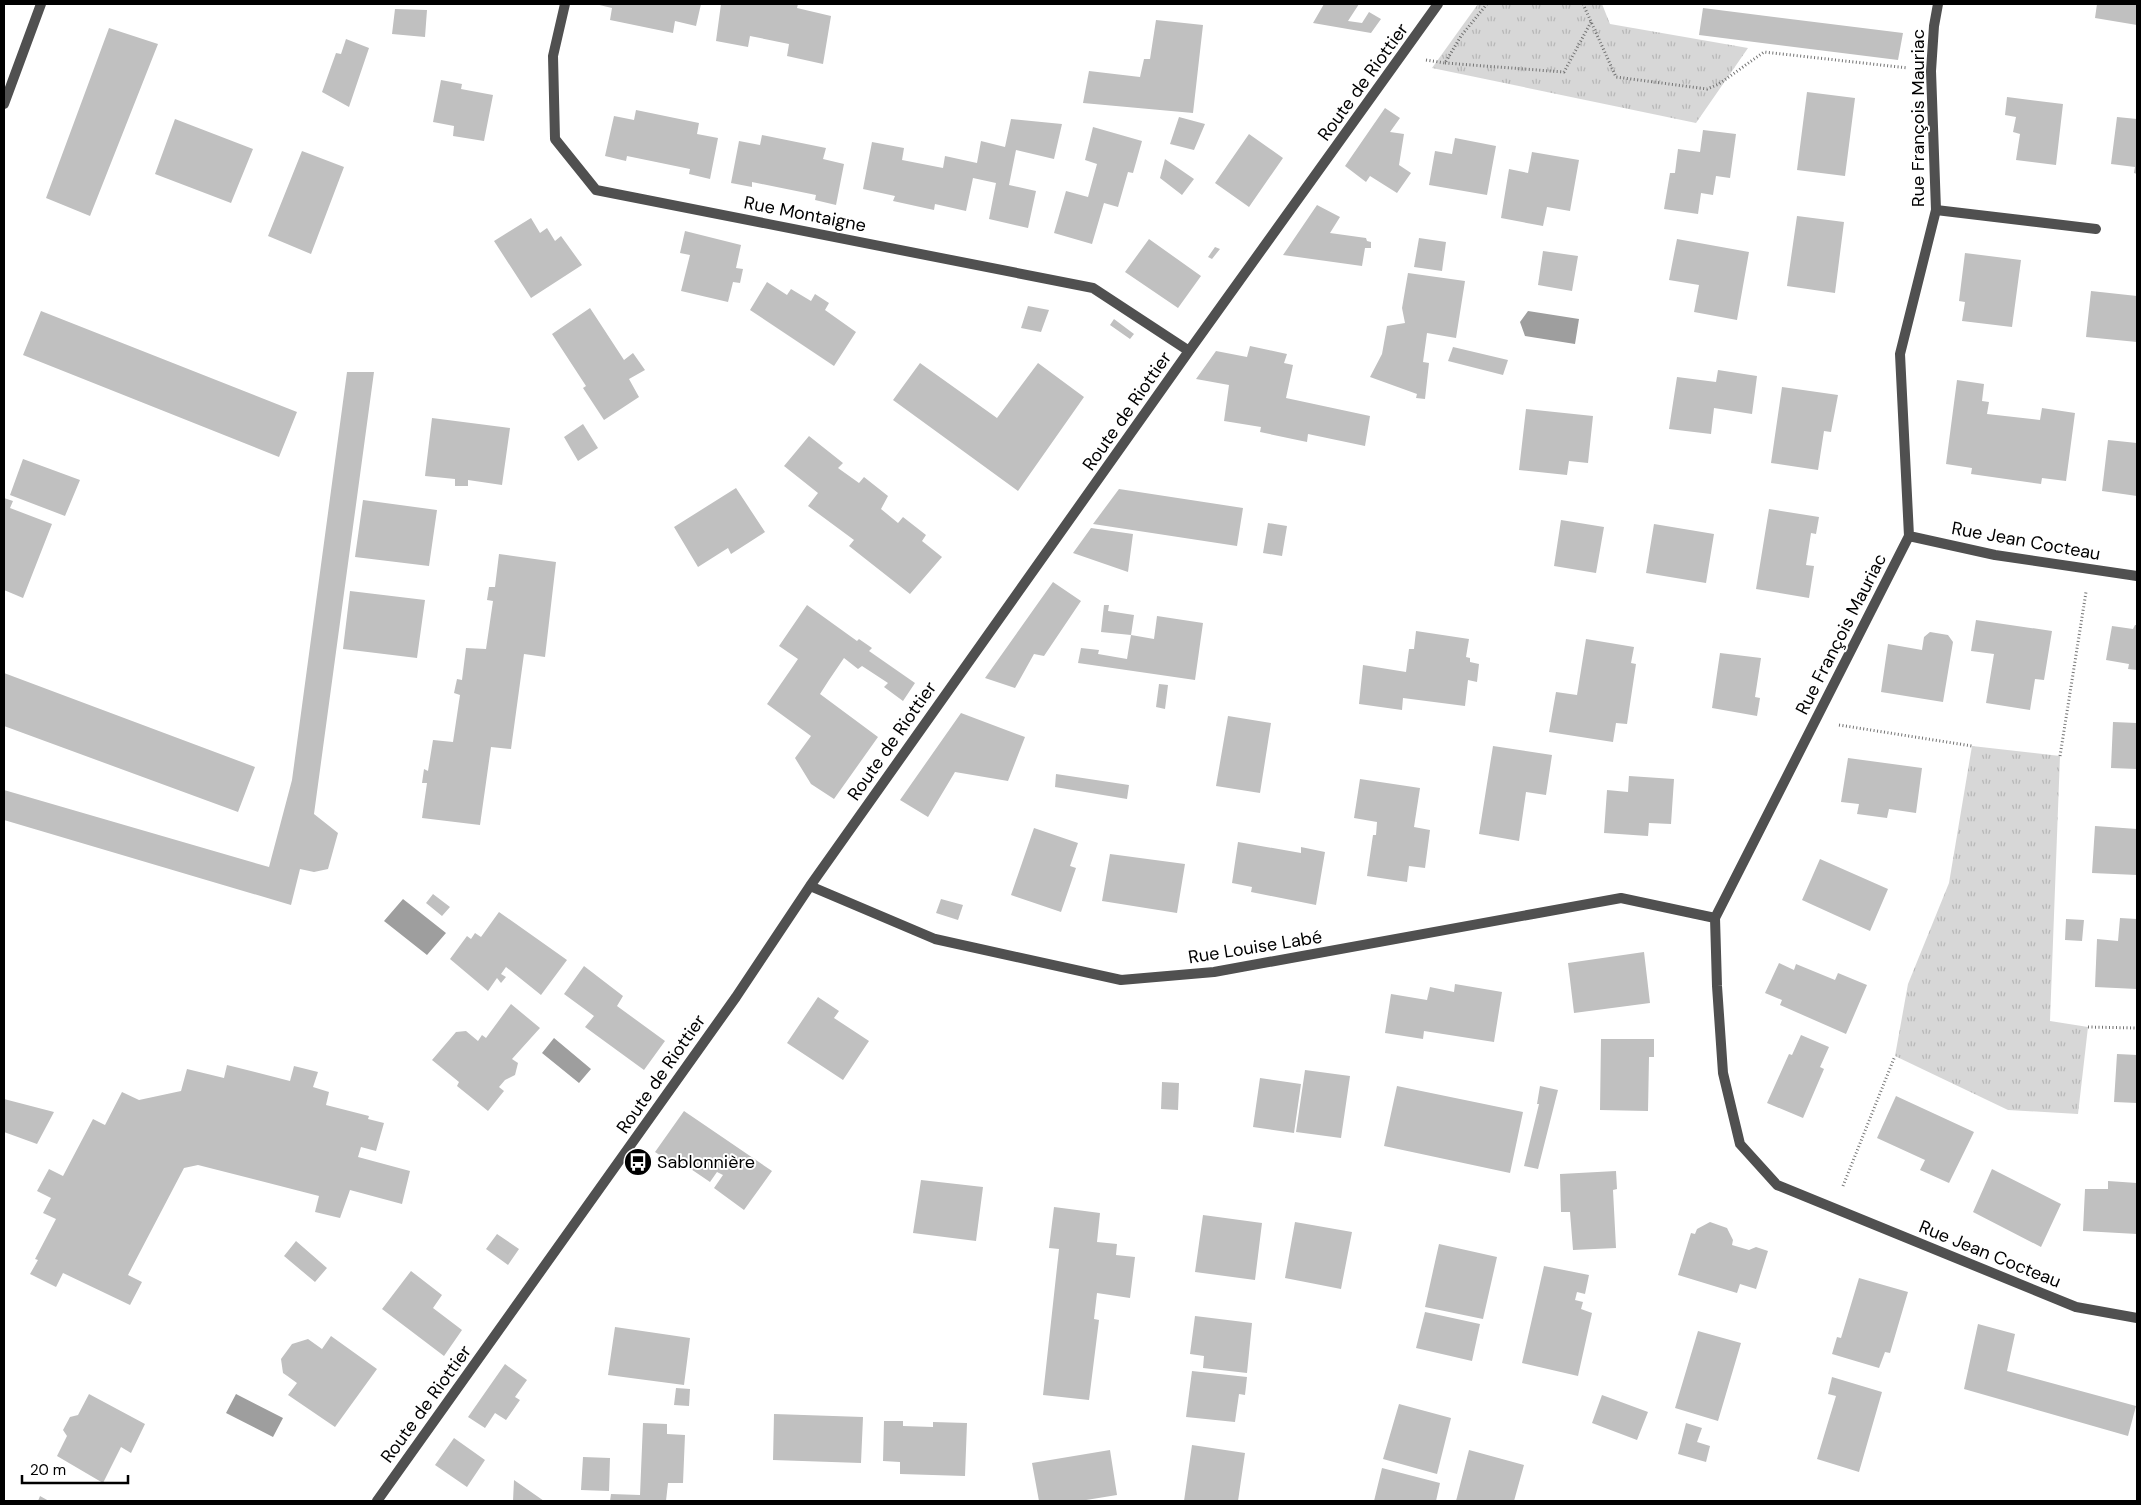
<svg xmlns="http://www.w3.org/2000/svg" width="2141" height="1505" viewBox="0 0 2141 1505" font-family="'DM Sans',sans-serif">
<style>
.grass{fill:url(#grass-tufts)}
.water{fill:#9e9e9e}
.building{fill:#c0c0c0}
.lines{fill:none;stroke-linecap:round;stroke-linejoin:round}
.path{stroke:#727272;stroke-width:3;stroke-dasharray:1 2.5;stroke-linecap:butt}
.service{stroke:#505050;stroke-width:10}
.minor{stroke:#505050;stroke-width:10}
.labels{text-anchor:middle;stroke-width:4;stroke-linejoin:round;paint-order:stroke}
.street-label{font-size:18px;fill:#000;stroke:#fff}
.poi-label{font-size:18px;fill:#000;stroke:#fff;text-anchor:start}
</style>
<defs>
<pattern id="grass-tufts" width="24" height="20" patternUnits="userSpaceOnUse" patternTransform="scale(1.25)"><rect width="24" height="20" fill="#d7d7d7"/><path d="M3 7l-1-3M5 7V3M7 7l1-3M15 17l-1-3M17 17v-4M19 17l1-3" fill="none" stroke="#b7b7b7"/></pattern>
</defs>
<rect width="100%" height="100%" fill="#fff"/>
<!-- grass -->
<path class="grass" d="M1478,4H1602L1610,24L1748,48L1696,123L1432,68Z
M1972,746L2060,756L2050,1021L2088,1027L2078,1114L2008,1110L1895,1056L1908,984L1949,883Z"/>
<!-- water -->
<path class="water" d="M1528,311L1579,319L1575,344L1525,336L1520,322Z
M403,899L446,933L427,955L384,921Z
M554,1038L591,1069L579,1083L542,1053Z
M236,1394L283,1418L273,1437L226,1413Z"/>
<!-- building -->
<path class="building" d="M595,4H701L696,26L675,21L673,33L610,20L612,8Z
M721,4H798L797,8L831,16L823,64L787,56L789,44L750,36L748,47L716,41Z
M1324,4H1359L1348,21L1362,23L1369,12L1381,19L1371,33L1313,23Z
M2097,4H2137V25L2095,18Z
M1703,8L1903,33L1898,60L1699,35Z
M395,9L427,10L425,37L392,34Z
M1156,20L1203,25L1193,113L1083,103L1089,71L1140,77L1144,59H1150Z
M109,28L158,44L90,216L46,198Z
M346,39L369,48L349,107L322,92L336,53L341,54Z
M441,80L462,84L461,89L493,95L484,141L453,136L454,126L433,122Z
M1807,92L1855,98L1845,176L1797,170Z
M2007,97L2063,104L2056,165L2016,160L2020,134L2013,132L2016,117L2005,115Z
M1385,108L1400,118L1390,132L1404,134L1399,165L1411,173L1397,193L1370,176L1366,182L1345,166Z
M636,110L699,123L697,134L718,138L710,179L689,174L690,169L627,156L626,161L605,156L614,116L634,120Z
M1179,117L1205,124L1194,150L1170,144Z
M2117,117L2137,119V174L2134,173L2135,167L2111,164Z
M175,119L253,149L231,203L155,174Z
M1011,119L1062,124L1054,159L1016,150L1009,185L1036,191L1028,228L989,219L996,183L973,178L966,211L935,204L934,210L893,201L895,196L863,189L872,142L904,148L902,160L943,168L945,156L977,163L981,141L1005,147Z
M1093,127L1142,141L1133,173L1128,172L1118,207L1104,203L1092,244L1054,233L1066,191L1088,197L1097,164L1085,160Z
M1703,130L1736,134L1730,178L1716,176L1713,195L1701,193L1698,214L1664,209L1670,173H1675L1678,149L1700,152Z
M1249,134L1283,158L1249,207L1215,183Z
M762,135L826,148L823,159L844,164L836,205L815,200L816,195L752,182V187L731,183L739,141L760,145Z
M1455,138L1496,146L1487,195L1429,185L1435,151L1452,154Z
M302,151L344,167L311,254L268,236Z
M1532,152L1579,160L1570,211L1547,207L1543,226L1501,218L1509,169L1528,173Z
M1165,159L1194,179L1182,195L1160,178Z
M1317,205L1340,217L1330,233L1366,238L1367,241L1371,242V248H1365L1362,266L1283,255Z
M1797,216L1844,222L1835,293L1787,286Z
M531,218L540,233L547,228L555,241L561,236L582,265L531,298L494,241Z
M685,231L741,245L736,268L743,269L740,283L733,282L728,302L681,291L690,255L680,253Z
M1419,238L1446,242L1442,271L1414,267Z
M1149,239L1201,276L1178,308L1125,272Z
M1677,239L1749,252L1737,320L1694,312L1699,285L1669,280Z
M1215,247L1220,249L1212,259L1208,257Z
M1543,251L1578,256L1572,291L1538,285Z
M1965,253L2021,260L2012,327L1962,321L1965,302L1959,301Z
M1408,273L1465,281L1456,338L1427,333L1423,362L1429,363L1425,399L1416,398L1417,394L1370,377L1382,354L1387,326L1405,323L1402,308Z
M767,282L787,295L791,289L811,301L815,294L829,303L825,310L856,332L834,366L750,310Z
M2091,291L2137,296V342L2086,337Z
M1028,306L1049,310L1041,332L1021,328Z
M590,308L624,360L633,353L645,370L629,379L639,397L604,420L583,388L586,386L552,334Z
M41,311L297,412L279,457L23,355Z
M1114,319L1134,334L1130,339L1110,325Z
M1250,346L1287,354L1284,363L1293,365L1286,398L1370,416L1365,446L1308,434L1307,442L1260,432L1261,427L1224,421L1229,385L1196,379L1216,351L1247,357Z
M1453,347L1508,360L1503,375L1448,361Z
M920,363L997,418L1038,363L1084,397L1018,491L893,400Z
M1718,370L1757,376L1752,414L1714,408L1711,434L1669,429L1677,377L1716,382Z
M347,372H374L314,814L338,833L328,869L314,872L300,869L291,905L4,820V790L269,867L292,780Z
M1957,380L1984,384L1982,401L1989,402L1987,414L2040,420L2042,408L2075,413L2066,481L2042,478L2041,484L1971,474L1972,468L1946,464Z
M1782,387L1838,395L1831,432L1824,431L1818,470L1771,463Z
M1526,409L1593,416L1588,463L1569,461L1567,475L1519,470Z
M432,418L510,428L502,485L468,480V486H455V479L425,476Z
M583,424L598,448L578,461L564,437Z
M809,436L843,463L838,468L859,483L864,477L888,496L881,509L898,523L903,517L926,535L922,541L942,557L910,594L849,546L854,540L808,506L818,493L784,466Z
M2108,440L2137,443V496L2102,491Z
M23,459L80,480L65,516L10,495Z
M736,488L765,532L731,554L728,548L698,567L674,527Z
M1119,489L1243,508L1237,546L1093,524Z
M4,498L13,501L10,508L52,524L23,598L4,590Z
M363,500L437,510L429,566L355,557Z
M1769,509L1819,517L1816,534L1811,533L1806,565L1814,566L1809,598L1756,589Z
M1561,520L1604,527L1596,573L1554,566Z
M1268,523L1287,526L1282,556L1263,553Z
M1654,524L1714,534L1706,583L1646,573Z
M1091,528L1133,534L1128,572L1073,553Z
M499,554L556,562L545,657L524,654L511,749L491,747L480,825L422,818L427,783H422L424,769L428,771L433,740L453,742L460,695L454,693L457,679L462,680L466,648L486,649L493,601L487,600L489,587H495Z
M1053,582L1081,601L1044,656L1034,654L1015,688L985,678Z
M350,591L425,600L417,658L343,649Z
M807,605L857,641L859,639L872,648L869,651L915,683L903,701L884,687L888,683L862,666L858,669L844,658L829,680L820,694L878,737L834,799L811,784L795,758L811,736L767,704L798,659L779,646Z
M1104,605H1109L1108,611L1134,615L1131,635L1101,632Z
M1157,616L1203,623L1195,680L1078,663L1081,648L1099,650L1098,654L1127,659L1131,635L1154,639Z
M1976,620L2052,631L2044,680L2035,679L2030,710L1986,703L1994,654L1971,651Z
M2135,625H2137V670L2128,669L2129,664L2106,660L2112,626L2133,629Z
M1416,631L1469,639L1466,657L1470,658V662L1479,664L1477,682L1468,680L1465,706L1403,698L1402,710L1359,704L1363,665L1406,672L1409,649H1414Z
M1930,632L1948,635L1953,642L1943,702L1881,692L1888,644L1922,650L1924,637Z
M1586,639L1634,647L1631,663L1636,664L1627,724L1616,723L1613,742L1549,732L1556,692L1577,695Z
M1720,653L1761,658L1755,697L1760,698L1757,716L1712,708Z
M4,673L255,767L238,812L4,726Z
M1159,684L1168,685L1165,709L1156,707Z
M961,713L1025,737L1008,781L955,772L928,817L900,800Z
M1228,716L1271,723L1260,793L1216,786Z
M2113,722L2137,723V769L2111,768Z
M1493,746L1552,755L1546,795L1526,792L1519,841L1479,834Z
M1848,758L1922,768L1916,813L1889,809L1887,818L1857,814L1859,804L1841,802Z
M1056,774L1129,785L1127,799L1055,787Z
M1629,776L1674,779L1671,824L1649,823L1648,836L1604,833L1607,790L1628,792Z
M1360,779L1420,788L1414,827L1430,830L1425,868L1409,866L1407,882L1367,876L1373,835H1376L1377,822L1354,818Z
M2095,826L2137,829V875L2092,873Z
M1034,828L1078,843L1070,866L1076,868L1061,912L1011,895Z
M1238,842L1301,853V847L1325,852L1316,905L1251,892L1252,887L1232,883Z
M1110,854L1185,864L1177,913L1102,901Z
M1820,859L1888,889L1870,931L1802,900Z
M433,894L450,907L442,916L426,903Z
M941,899L963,905L958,920L936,913Z
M499,912L567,960L541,995L506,967L501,974L506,977L501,983L497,978L488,991L450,959L467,936L471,939L475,933L481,937Z
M2120,918L2137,919V989L2095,987L2097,939L2118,941Z
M2066,919L2084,920L2082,941L2065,940Z
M1644,952L1650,1003L1574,1013L1568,963Z
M1779,963L1794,970L1796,964L1835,980L1838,973L1867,985L1846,1034L1780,1005L1782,1000L1765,993Z
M584,966L623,996L617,1006L665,1041L644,1070L585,1027L594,1016L564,994Z
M1455,984L1502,992L1494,1042L1424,1031L1423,1039L1385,1033L1391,994L1427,1000L1430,987L1454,992Z
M818,997L839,1011L834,1018L869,1041L843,1080L787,1043Z
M511,1004L540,1028L512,1059L518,1063L515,1075L505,1080L499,1087L504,1091L488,1111L457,1086L459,1082L432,1060L456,1032L466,1031L478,1041L482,1035L486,1038Z
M1801,1035L1829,1047L1820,1067L1824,1069L1803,1118L1767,1103L1789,1054L1792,1055Z
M1601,1039H1654V1057H1649L1648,1111L1600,1110Z
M2117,1054L2137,1055V1103L2114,1102Z
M227,1065L290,1081L294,1066L318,1072L313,1087L329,1092L326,1105L369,1116L368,1119L384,1123L376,1151L361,1147L358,1157L410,1171L402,1204L350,1190L340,1218L315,1212L319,1196L198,1165L184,1168L129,1273L128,1275L142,1282L130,1305L63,1273L56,1287L30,1274L38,1260L35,1259L56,1219L43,1213L51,1198L37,1191L49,1169L63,1176L93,1119L105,1125L122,1092L139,1100L181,1091L187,1069L224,1078Z
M1305,1070L1350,1076L1341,1138L1296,1132Z
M1260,1078L1301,1084L1294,1133L1253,1127Z
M1162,1082L1179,1083L1178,1110L1161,1109Z
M1397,1086L1523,1112L1510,1173L1384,1146Z
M1540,1086L1558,1090L1538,1169L1524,1166L1539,1104H1537Z
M1896,1096L1974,1132L1949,1183L1920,1170L1925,1160L1877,1138Z
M4,1099L54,1112L37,1144L4,1132Z
M684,1111L772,1171L744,1210L714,1188L723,1175L717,1172L710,1182L682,1163L678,1167L655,1152Z
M1992,1169L2061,1204L2041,1247L1973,1212Z
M1616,1171L1617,1189L1613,1190L1616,1248L1573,1250L1570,1212H1561L1560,1174Z
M921,1180L983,1187L976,1241L913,1233Z
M2108,1181L2137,1183V1234L2083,1231L2085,1189H2108Z
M1054,1207L1100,1213L1097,1242L1117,1244L1116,1255L1135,1257L1130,1298L1097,1293L1094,1319L1099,1320L1089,1400L1043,1395L1059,1249L1049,1248Z
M1203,1215L1262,1223L1255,1280L1195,1272Z
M1295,1222L1352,1232L1341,1289L1285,1278Z
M1710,1222L1727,1228L1733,1240L1732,1245L1749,1250L1756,1247L1768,1251L1756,1289L1740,1284L1737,1293L1678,1275L1691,1233L1695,1234L1697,1229Z
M497,1234L519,1249L508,1265L486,1249Z
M296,1241L327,1268L315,1282L284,1256Z
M1439,1244L1497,1257L1483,1319L1425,1307Z
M1544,1266L1589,1275L1585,1294L1577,1292L1575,1300L1583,1302L1581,1309L1592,1313L1578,1376L1522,1363Z
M411,1271L442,1295L433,1308L462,1330L444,1356L382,1309Z
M1859,1278L1908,1292L1890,1353L1885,1352L1879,1368L1832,1354L1837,1337L1841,1338Z
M1425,1312L1480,1324L1472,1361L1416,1348Z
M1195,1316L1252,1323L1247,1373L1203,1368L1204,1356L1190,1354Z
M1978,1324L2015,1334L2007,1371L2136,1406L2128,1436L1964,1389Z
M615,1327L690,1338L684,1385L608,1375Z
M1698,1331L1741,1343L1718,1421L1675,1408Z
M331,1336L377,1369L335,1427L288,1395L297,1383L283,1373L281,1359L292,1344L308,1339L322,1349Z
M505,1364L527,1380L515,1397L520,1400L506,1420L495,1413L485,1428L468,1417Z
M1192,1371L1247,1377L1245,1395L1239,1394L1235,1422L1186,1417Z
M1832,1377L1882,1392L1859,1472L1817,1459L1836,1396L1828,1394Z
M676,1388L690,1389L689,1406L674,1405Z
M89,1394L145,1424L131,1453L121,1447L103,1483L57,1456L67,1436L63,1430L70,1417L78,1415Z
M1602,1395L1648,1412L1637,1440L1592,1423Z
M1399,1404L1451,1418L1437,1474L1383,1459Z
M774,1414L863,1417L861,1463L773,1460Z
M884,1421H903V1426L933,1427V1422L967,1423L965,1476L900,1474V1462L883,1461Z
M643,1423L667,1424V1434L685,1435L683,1483H668L666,1501H610L611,1494L640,1495Z
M1686,1423L1702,1428L1697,1442L1710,1446L1706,1462L1678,1454Z
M454,1438L485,1460L467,1487L435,1465Z
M1192,1445L1245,1453L1238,1501H1184Z
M1110,1450L1117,1495L1080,1501H1039L1032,1463Z
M1469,1450L1524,1465L1514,1501H1456Z
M583,1457L610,1458L609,1491L581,1490Z
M1382,1468L1440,1483L1436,1501H1374Z
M514,1480L544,1501H513Z
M40,1496L49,1501H38Z"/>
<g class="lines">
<!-- path -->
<path class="path" d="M1583,4L1616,77L1707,89L1719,84L1764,52L1908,68
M1426,60L1445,63L1461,36L1487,4
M1445,63L1564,72L1591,22
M1839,725L1972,746
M2060,756L2086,592
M2088,1027L2137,1028
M1843,1186L1895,1056"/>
<!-- service -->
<path class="service" d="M1936,210L2096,229"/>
<!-- minor -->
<path class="minor" d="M565,4L553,56L555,139L596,190L1093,288L1189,351
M1938,4L1934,26L1931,71L1936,210L1900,354L1909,536L1715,918L1717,986L1723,1073L1740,1144L1777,1185L2076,1307L2137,1318
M4,104L41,4
M1909,536L1995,555L2137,576
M810,886L935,939L1121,980L1214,972L1621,898L1715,918
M377,1501L736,997L810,886L1189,351L1438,4"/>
</g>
<!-- icons -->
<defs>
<symbol id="bus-disc" viewBox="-11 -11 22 22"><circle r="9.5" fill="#000" stroke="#fff"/><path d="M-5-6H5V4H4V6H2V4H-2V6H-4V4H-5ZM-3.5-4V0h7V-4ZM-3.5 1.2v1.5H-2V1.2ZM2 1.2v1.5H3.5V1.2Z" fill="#fff"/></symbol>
</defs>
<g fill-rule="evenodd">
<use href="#bus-disc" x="622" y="1146" width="32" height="32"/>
</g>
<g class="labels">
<!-- street labels -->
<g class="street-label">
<text transform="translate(1363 82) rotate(-54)" y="6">Route de Riottier</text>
<text transform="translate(1918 118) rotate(-90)" y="6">Rue François Mauriac</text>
<text transform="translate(805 214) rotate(11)" y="6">Rue Montaigne</text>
<text transform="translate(1127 411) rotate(-55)" y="6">Route de Riottier</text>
<text transform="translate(2026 541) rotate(10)" y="6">Rue Jean Cocteau</text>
<text transform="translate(1841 634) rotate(-63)" y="6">Rue François Mauriac</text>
<text transform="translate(892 741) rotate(-55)" y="6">Route de Riottier</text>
<text transform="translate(1255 947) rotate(-9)" y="6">Rue Louise Labé</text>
<text transform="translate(661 1074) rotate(-55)" y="6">Route de Riottier</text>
<text transform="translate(1990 1254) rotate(22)" y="6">Rue Jean Cocteau</text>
<text transform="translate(426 1404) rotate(-54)" y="6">Route de Riottier</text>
</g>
<!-- poi labels -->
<g class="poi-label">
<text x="657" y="1168">Sablonnière</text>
</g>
</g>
<!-- border -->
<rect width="2141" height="1505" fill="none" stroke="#000000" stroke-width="10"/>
<!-- scale -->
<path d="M22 1475v8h106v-8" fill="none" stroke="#000000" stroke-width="2.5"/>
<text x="30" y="1475" font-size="15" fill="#000000" stroke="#ffffff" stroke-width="4" paint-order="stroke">20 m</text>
</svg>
